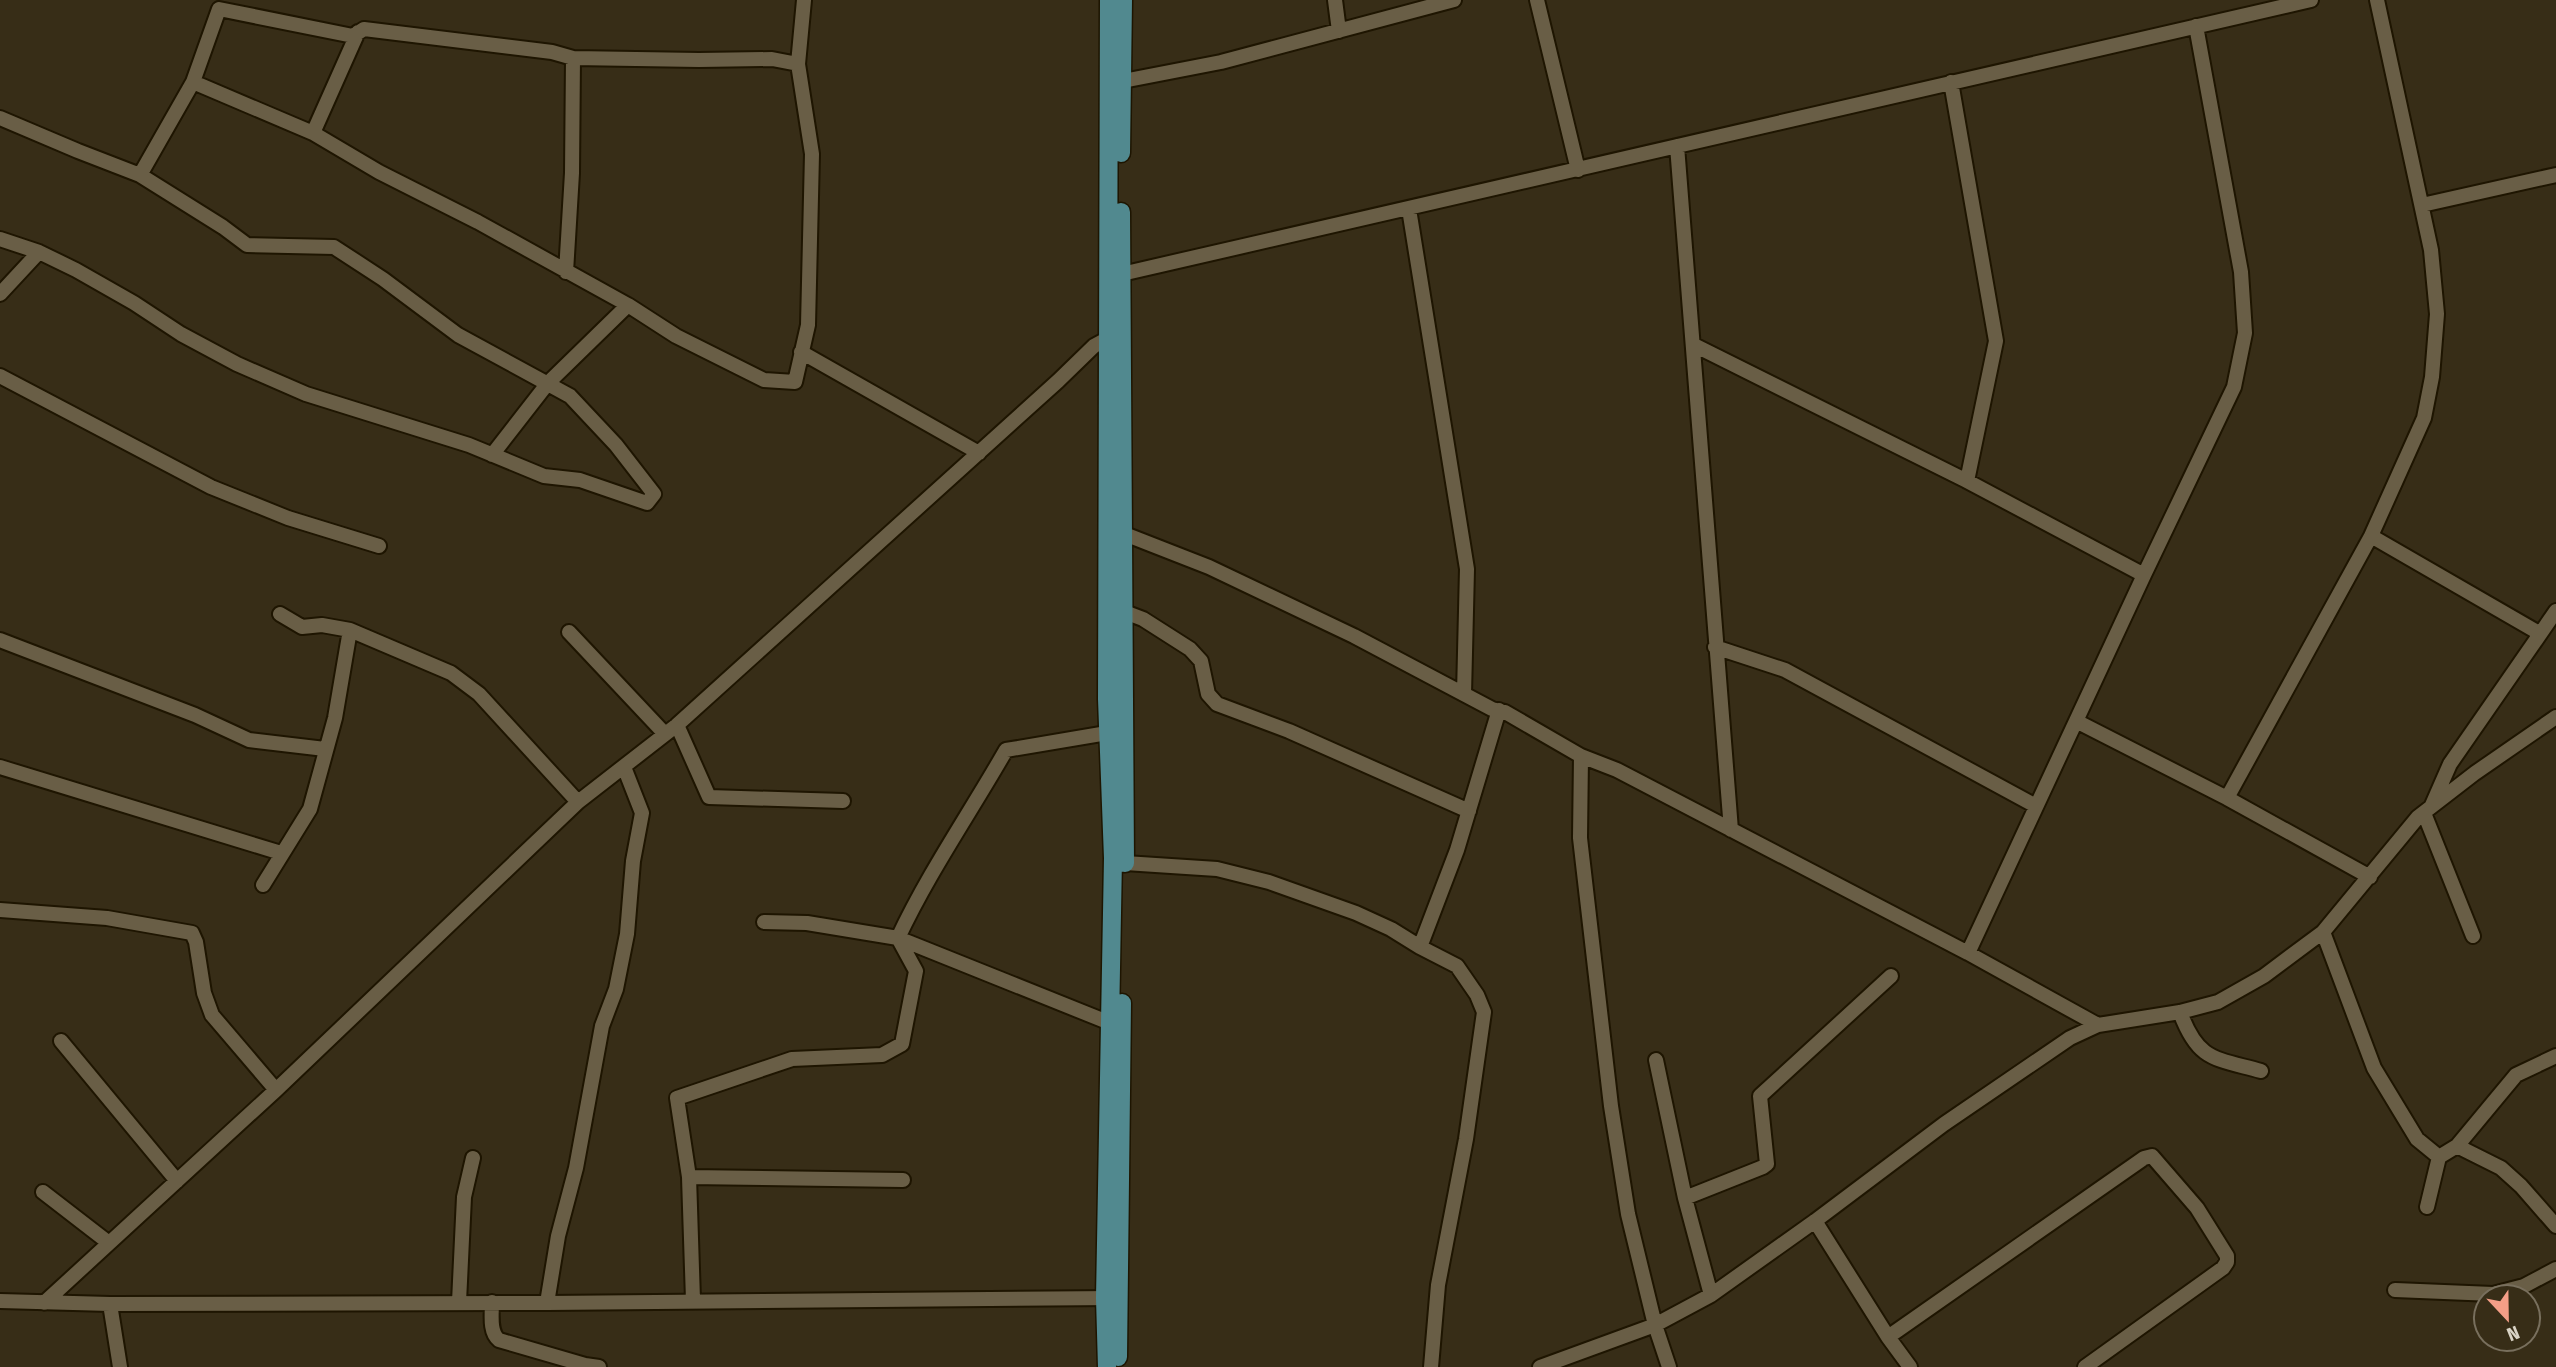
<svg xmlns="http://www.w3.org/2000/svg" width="2556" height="1367" viewBox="0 0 2556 1367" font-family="'Fira Sans Condensed',sans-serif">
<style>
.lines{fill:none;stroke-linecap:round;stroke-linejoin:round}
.minor-casing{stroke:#1e1501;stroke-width:18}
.major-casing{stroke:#1e1501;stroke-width:21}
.minor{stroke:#695e46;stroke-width:14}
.major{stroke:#51898f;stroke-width:18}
</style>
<rect width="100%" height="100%" fill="#372d17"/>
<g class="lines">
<defs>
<path id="minor" d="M1335,0L1339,31
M1537,0L1578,170
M798,64L804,0
M1123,81L1221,62L1454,0
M193,82L313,133
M1951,82L1996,341L1967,481
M0,118L78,151L140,175L223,227L247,245L334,247L383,279L458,335L570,396L616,445L654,494L647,503L580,480L544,476L469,445L306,394L237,364L181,334L134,303L76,270L39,252L0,239
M1677,146C1697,374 1711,602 1731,830
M140,175L193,82L219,9L353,36L364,29L552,52L573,58L699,60L772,59L798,64L812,154L808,325L795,382L764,380L676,336L628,305L478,222L379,172L313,133L358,32
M2422,205L2556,175
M1409,209L1467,569L1464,694
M566,272L572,173L573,58
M1113,276L2311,0
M0,294L39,252
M1694,345L1967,481L2144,575
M801,352L979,453
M0,376L211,487L288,518L379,546
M492,455L548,383L628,305
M1122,533L1209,567L1354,636L1492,709L1505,712L1581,756L1617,770L1968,953L2098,1025
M2371,536L2539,633
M1122,611L1143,619L1190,649L1201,661L1208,694L1217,704L1289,731L1469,811
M280,614L302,627L322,625L350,630L451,673L479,694L578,802
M569,632L665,734
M0,640L195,715L249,740L325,749
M1715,647L1785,670L2036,806
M2076,721L2227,798L2370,877
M677,725L709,797L843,801
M1581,756L1580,838L1611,1106L1628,1214L1655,1325L1669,1367
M0,767L281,853
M2227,798L2371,536L2424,418L2432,377L2437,314L2431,250L2377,0
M2432,805L2450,764L2556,611
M2424,813L2473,936
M1125,863L1217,869L1269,882L1356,913L1391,929L1420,947L1457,966L1477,995L1484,1012L1466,1139L1438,1285L1431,1367
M263,885L310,809L335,718L350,630
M0,910L107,918L192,933L196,942L204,993L212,1015L276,1090
M764,922L807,923L898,938L1110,1023
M2323,932L2374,1068L2417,1139L2439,1157
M898,938C929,872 970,813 1006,750L1107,733
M1420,947L1457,850L1499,710
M1968,953L2144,575L2234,387L2245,333L2241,272L2196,26
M2180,1012C2198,1061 2214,1058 2261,1071
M61,1041L177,1181
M1656,1060L1685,1198L1711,1295
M2457,1146L2501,1168L2521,1186L2556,1226
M689,1177L903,1180
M43,1192L109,1243
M1685,1198L1763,1167L1767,1164L1760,1096L1891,976
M2427,1207L2439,1157L2457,1146L2516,1075L2556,1056
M1815,1221L1888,1337L1910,1367
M2395,1290L2493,1294L2524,1286L2556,1269
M693,1300L689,1177L677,1098L792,1059L882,1055L902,1044L916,971L898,938
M0,1301L110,1304L547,1303L1115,1298
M459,1302L464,1197L473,1158
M492,1302C492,1314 489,1332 499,1340L585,1365L599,1367
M44,1303L276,1090L578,802L677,725L1058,381L1094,346L1107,339
M547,1303L558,1236L576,1168L602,1026L616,989L627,934L633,861L642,813L624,767
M110,1304L120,1367
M1888,1337L2144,1158L2152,1156L2197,1208L2227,1256V1262L2223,1268L2085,1367
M1540,1367L1655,1325L1711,1295L1815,1221L1944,1124L2070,1038L2098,1025L2180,1012L2218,1002L2264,976L2323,932L2418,817L2475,773L2556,717"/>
<path id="major" d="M1121,153L1123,0
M1121,212L1125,863
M1118,1357L1122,1003
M1107,1367L1105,1298L1113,858L1107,699L1109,0"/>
</defs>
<!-- minor casing -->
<use href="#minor" class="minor-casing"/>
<!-- major casing -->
<use href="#major" class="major-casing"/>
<!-- minor -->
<use href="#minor" class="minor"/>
<!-- major -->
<use href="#major" class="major"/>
</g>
<!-- north arrow -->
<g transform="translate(2507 1318) rotate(158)"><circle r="33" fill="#372d17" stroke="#786f5d" stroke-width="2"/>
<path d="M0-5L12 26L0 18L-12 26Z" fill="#f49e87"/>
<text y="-10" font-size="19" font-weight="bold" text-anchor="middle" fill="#d9d3c5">N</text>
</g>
</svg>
